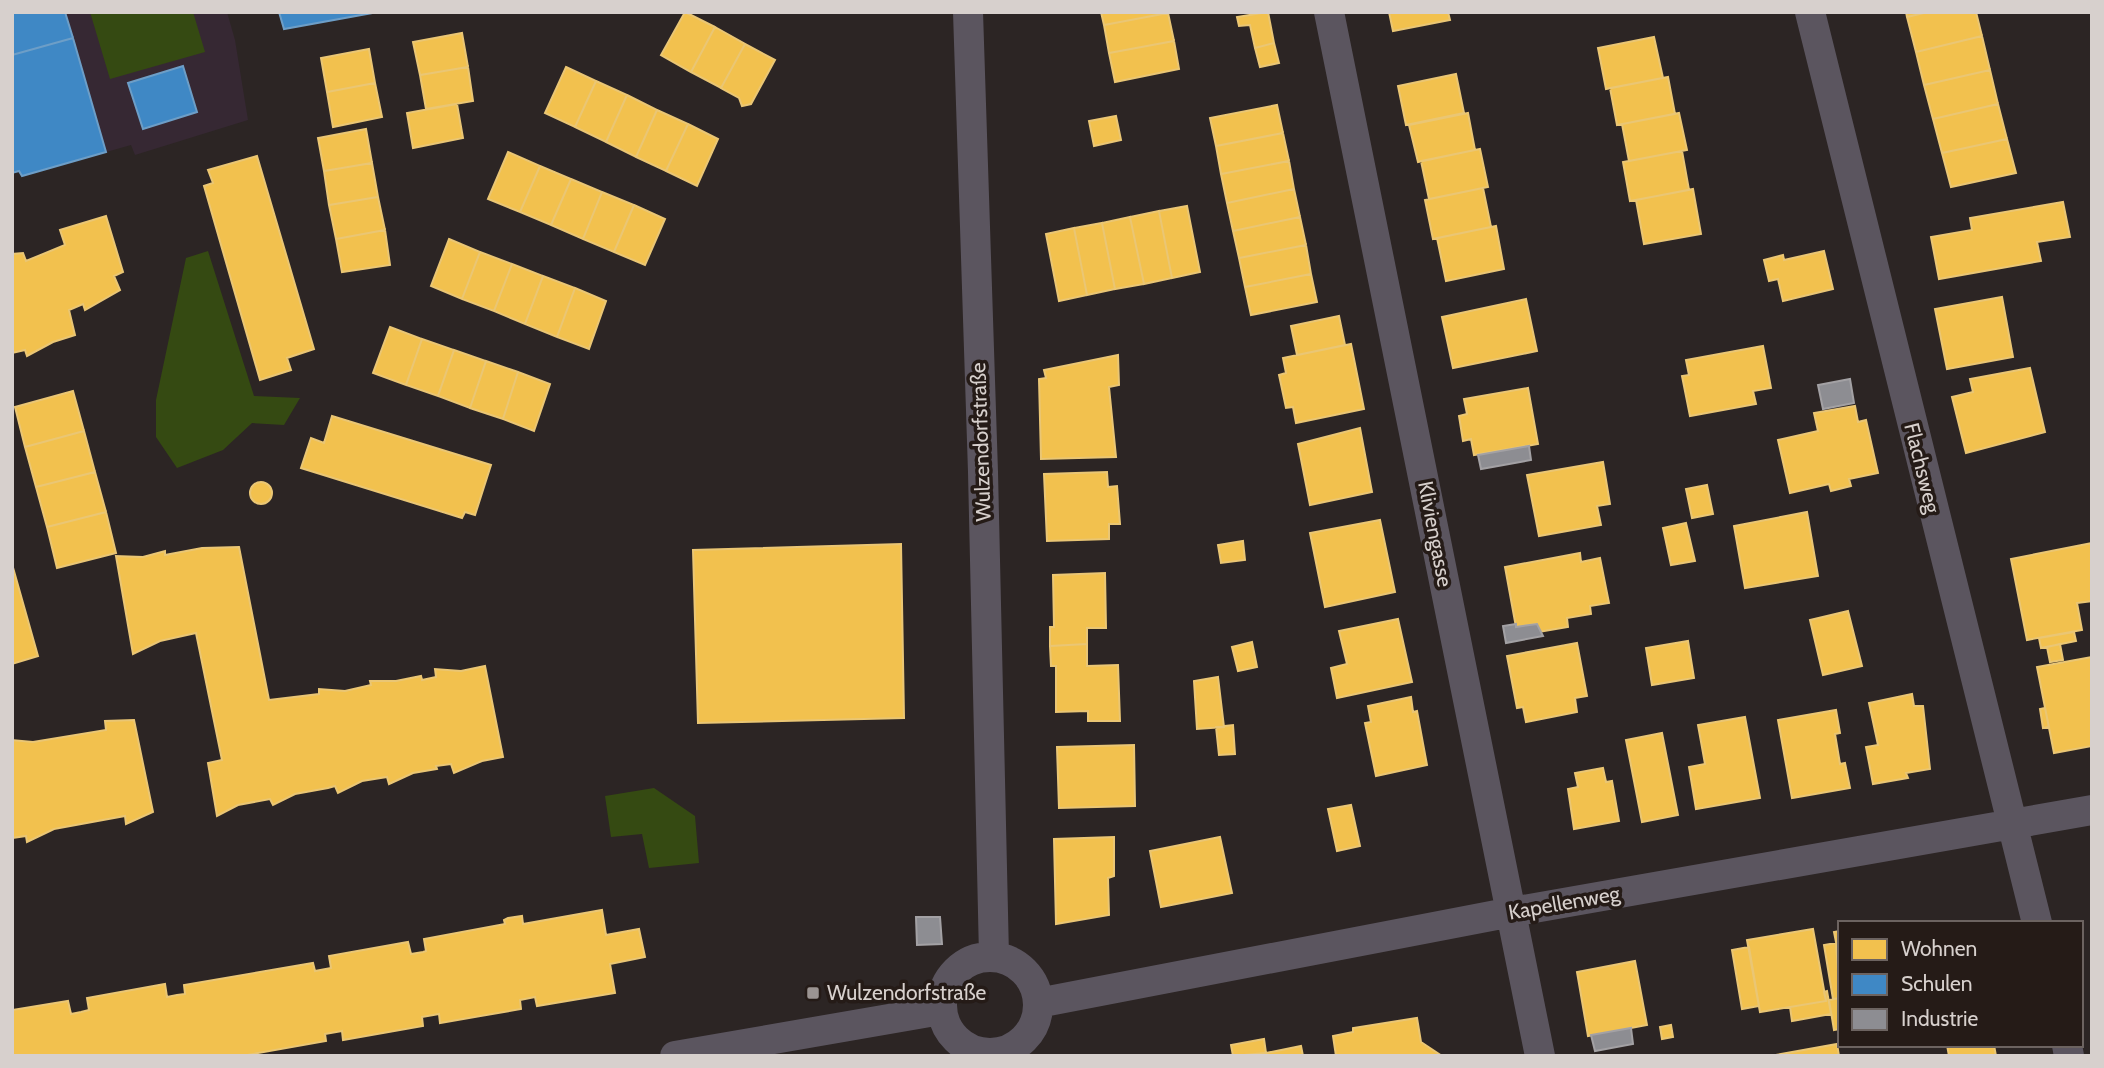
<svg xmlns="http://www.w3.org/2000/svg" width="2104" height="1068" viewBox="0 0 2104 1068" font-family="Cabin,sans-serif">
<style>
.education{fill:#362833}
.green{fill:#354a12}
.homes{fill:#f2c14e;stroke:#eac674;stroke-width:2}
.schools{fill:#3f88c5;stroke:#6d9ec7;stroke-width:2}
.industry{fill:#8d8d92;stroke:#a3a1a4;stroke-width:2}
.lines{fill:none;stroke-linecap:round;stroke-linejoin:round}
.street{stroke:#5b555f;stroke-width:30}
.poi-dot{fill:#9b9492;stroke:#251b17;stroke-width:2.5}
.labels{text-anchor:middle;stroke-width:7;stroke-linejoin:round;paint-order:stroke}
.street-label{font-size:21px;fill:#d7d0cd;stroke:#251b17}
.poi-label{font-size:21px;fill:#d7d0cd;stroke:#251b17;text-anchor:start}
</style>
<rect width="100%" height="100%" fill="#2c2524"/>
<!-- education -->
<path class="education" d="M12,12H227L235,40L248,120L135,155L131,145L22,176L19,171L12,173Z"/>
<!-- green -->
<path class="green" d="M90,12H193L205,52L110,79Z
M208,251L254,396L300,398L284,425L252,423L223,450L177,468L156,437V400L186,258Z
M654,788L695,816L699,863L649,868L642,834L611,837L605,796Z"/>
<!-- homes -->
<path class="homes" d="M685,12L715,27L691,72L661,55Z
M1101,12H1168V13L1104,25Z
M1268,12L1274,43L1255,48L1250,25L1239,26L1237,17Z
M1389,12H1448L1450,20L1393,31Z
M1906,12H1928L1907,17Z
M1928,12H1976L1982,36L1916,52L1907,17Z
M1168,13L1174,41L1109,53L1104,25Z
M715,27L745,44L721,88L691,72Z
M462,33L468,67L420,75L413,42Z
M1982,36L1990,70L1924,85L1916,52Z
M1654,37L1663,78L1606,89L1598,48Z
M1174,41L1179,69L1115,82L1109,53Z
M1274,43L1279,63L1260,67L1255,48Z
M745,44L775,60L751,104L742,106L739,98L721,88Z
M369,49L375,83L327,92L321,58Z
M468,67L473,101L426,109L420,75Z
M566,67L596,81L575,127L545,113Z
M1990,70L1998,104L1933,119L1924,85Z
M1456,74L1464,113L1406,125L1398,86Z
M1668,77L1675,114L1617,125L1610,88Z
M596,81L627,95L606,142L575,127Z
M375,83L382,117L333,127L327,92Z
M627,95L657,110L636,157L606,142Z
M457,104L463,138L413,148L407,113Z
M1998,104L2007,139L1942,153L1933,119Z
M1277,105L1283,133L1216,146L1210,118Z
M657,110L688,124L666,171L636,157Z
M1468,113L1475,150L1418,162L1409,125Z
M1679,113L1687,150L1629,161L1622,124Z
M1116,116L1121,140L1094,146L1089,121Z
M688,124L718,139L697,186L666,171Z
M366,129L372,163L324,171L318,138Z
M1283,133L1289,161L1221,174L1216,146Z
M2007,139L2016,173L1951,187L1942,153Z
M1480,149L1488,187L1429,199L1421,161Z
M1682,151L1689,190L1630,201L1623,162Z
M508,152L540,166L520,212L488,199Z
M257,156L314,349L287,358L291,370L260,380L204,186L213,183L208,170Z
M1289,161L1294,189L1227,203L1221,174Z
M372,163L378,197L329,205L324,171Z
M540,166L571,179L551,225L520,212Z
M571,179L602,192L583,239L551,225Z
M1483,188L1491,227L1433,239L1425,200Z
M1294,189L1300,217L1233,231L1227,203Z
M1693,189L1701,234L1644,244L1636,200Z
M602,192L634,205L614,252L583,239Z
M378,197L385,230L336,239L329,205Z
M2063,202L2070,237L2037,242L2041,261L1939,279L1931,237L1972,230L1970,218Z
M634,205L665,219L645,265L614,252Z
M1187,206L1200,272L1172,278L1159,211Z
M1159,211L1172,278L1144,284L1130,217Z
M106,216L123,272L114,276L120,290L85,310L83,304L69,310L75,335L53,342L27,356L25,350L12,353V254L23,253L26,261L65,245L60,230Z
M1130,217L1144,284L1115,289L1102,223Z
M1300,217L1306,245L1239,258L1233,231Z
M1102,223L1115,289L1087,295L1074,228Z
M1496,226L1504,269L1446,281L1437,238Z
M1074,228L1087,295L1059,301L1046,234Z
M385,230L390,265L342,272L336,239Z
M449,239L480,252L462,299L431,286Z
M1306,245L1311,274L1245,287L1239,258Z
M1824,251L1833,289L1783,301L1778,279L1769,281L1764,260L1783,255L1784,260Z
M480,252L512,264L494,311L462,299Z
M512,264L543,276L525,324L494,311Z
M1311,274L1317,302L1251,315L1245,287Z
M543,276L575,288L557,337L525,324Z
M575,288L606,301L589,349L557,337Z
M2002,297L2013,357L1947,369L1935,309Z
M1526,299L1537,351L1453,368L1442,317Z
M1339,316L1345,345L1297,355L1291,326Z
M390,327L422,339L406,385L373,373Z
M422,339L454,350L438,396L406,385Z
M1351,344L1364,409L1296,423L1293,407L1286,408L1279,375L1286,373L1283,358Z
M1763,346L1771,388L1753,391L1756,404L1690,416L1682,376L1689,375L1686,360Z
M454,350L486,361L470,408L438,396Z
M1118,355L1119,385L1109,387L1116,457L1041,459L1039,379L1046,378L1044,370Z
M486,361L518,372L503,419L470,408Z
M2030,368L2045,432L1966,453L1952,397L1973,392L1970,379Z
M518,372L550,384L534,431L503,419Z
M1528,388L1538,444L1474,455L1471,439L1463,441L1459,416L1467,414L1464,399Z
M73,391L84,431L25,447L15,407Z
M1855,406L1858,422L1866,420L1878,473L1849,479L1851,486L1831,491L1829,484L1790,493L1778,440L1818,431L1814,413Z
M332,416L491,465L475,515L465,512L462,518L301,468L311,438L324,443Z
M1360,428L1372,492L1310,505L1298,444Z
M84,431L95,472L36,487L25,447Z
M1603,462L1610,504L1597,506L1601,525L1539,536L1527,475Z
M95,472L106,512L47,527L36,487Z
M1107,472L1108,487L1117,486L1120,524H1109V539L1047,541L1044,474Z
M250 493a11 11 0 1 1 22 0a11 11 0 1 1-22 0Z
M1707,485L1713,514L1692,518L1686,489Z
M106,512L116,553L57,568L47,527Z
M1807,512L1818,576L1745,588L1734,526Z
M1380,520L1395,592L1325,607L1310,533Z
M1686,523L1695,561L1671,565L1663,528Z
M1243,541L1245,560L1221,563L1218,545Z
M2092,543V601L2077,603L2082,630L2027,640L2011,559Z
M901,544L904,718L698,723L693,550Z
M239,547L269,700L319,694V689L345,691L371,685L370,681H396L421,676L422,680L436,677L435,669L461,671L485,666L503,757L482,761L454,773L451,764L436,766L437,769L413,773L389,784L387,777L362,781L338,793L335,786L328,788L295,794L273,805L270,799L238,805L217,816L208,763L222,760L196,633L160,641L133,654L116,556L143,557L165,551V555L202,548Z
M1580,553L1581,562L1600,558L1609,603L1590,606L1591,614L1567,618L1568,627L1538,632L1537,624L1516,627L1505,567Z
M12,564L38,656L12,664Z
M1105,573L1106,628H1087V644L1050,646V627H1054L1053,575Z
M1848,611L1862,666L1823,675L1810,620Z
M1398,619L1412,682L1337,698L1331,668L1347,664L1339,631Z
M2074,632L2076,641L2041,648L2039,638Z
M1688,641L1694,678L1652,685L1646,648Z
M1252,642L1257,667L1238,671L1232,647Z
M1577,643L1587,696L1575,698L1577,712L1526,722L1523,707L1517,708L1507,656Z
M1087,644V666L1118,665L1120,721H1088V711L1056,712V666H1051L1050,646Z
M2060,644L2063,660L2050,662L2047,647Z
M2092,657V746L2054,753L2037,667Z
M1218,677L1224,727L1197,729L1194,681Z
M1912,694L1914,706H1923L1930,769L1906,773L1908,778L1873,784L1866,747L1878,745L1869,703Z
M1411,697L1413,712L1417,711L1427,765L1376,776L1365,723L1371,722L1368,706Z
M2045,708L2049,727L2043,728L2040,709Z
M1836,710L1840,733L1835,734L1840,764L1845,763L1850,788L1792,798L1778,720Z
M1745,717L1760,798L1696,809L1689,767L1705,764L1698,725Z
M134,720L153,812L126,824L125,816L54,829L27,842L26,836L12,838V740L33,742L106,730L105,721Z
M1233,725L1235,754L1219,755L1216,727Z
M1662,733L1678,815L1642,822L1626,740Z
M1134,745L1135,806L1059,808L1057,747Z
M1603,768L1606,782L1612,781L1619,821L1574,829L1568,789L1578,787L1575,773Z
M1351,805L1360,846L1337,851L1328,809Z
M1114,837V876L1108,878L1109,915L1056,924L1054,839Z
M1220,837L1232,893L1161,907L1150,851Z
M602,910L606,935L639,929L645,957L610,964L615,993L537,1006L535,997L520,1000L521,1009L440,1023L439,1014L422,1017L423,1026L343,1040L342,1031L325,1034L326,1041L242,1056H12V1010L68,1001L71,1014L81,1012L89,1010L87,998L165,984L167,997L177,995L185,994L184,985L313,963L315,971L331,968L329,956L408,942L411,954L423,952L426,951L424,939L505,924L504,920L508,918L522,916L523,924Z
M1813,929L1826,1001L1760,1012L1747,940Z
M1840,931V962L1834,932Z
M1836,943L1840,998L1833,999L1824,945Z
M1749,947L1759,1006L1742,1009L1732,950Z
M1635,961L1647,1025L1588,1036L1577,972Z
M1827,991L1831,1014L1792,1021L1790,1007L1826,1001L1824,992Z
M1840,998V1029L1834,1030L1829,1000Z
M1417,1018L1421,1042L1442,1056H1336L1333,1036L1353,1032V1028Z
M1671,1025L1673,1037L1662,1039L1660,1027Z
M1264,1039L1266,1053L1233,1056L1231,1045Z
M1837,1044L1839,1056H1770Z
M1947,1045H1994L1996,1056H1949Z
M1301,1046L1303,1056H1247L1266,1053Z"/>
<!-- schools -->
<path class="schools" d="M12,12H65L73,38L12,55Z
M279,12H378L284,29Z
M73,38L106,152L22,176L19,171L12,173V55Z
M183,66L197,112L143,129L128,83Z"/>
<!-- industry -->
<path class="industry" d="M1850,379L1854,403L1823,409L1818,385Z
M1529,446L1531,460L1481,469L1478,455Z
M1516,624V627L1537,624L1543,636L1506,643L1503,626Z
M916,917H940L942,944L917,945Z
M1631,1028L1633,1044L1595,1051L1591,1035Z"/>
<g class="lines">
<!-- street -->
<path class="street" d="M968,12L983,472L994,956
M1329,12L1540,1056
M1810,12L2037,923
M942 1005a48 48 0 1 1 96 0a48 48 0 1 1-96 0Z
M1038,1003L1512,912L2092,810
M2067,1045L2069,1056
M675,1056L941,1010"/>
</g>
<!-- markers -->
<rect class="poi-dot" x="806" y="986" width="14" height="14" rx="3.5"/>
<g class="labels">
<!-- street labels -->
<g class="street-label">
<text transform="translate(981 442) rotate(-92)" y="7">Wulzendorfstraße</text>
<text transform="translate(1922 468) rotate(76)" y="7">Flachsweg</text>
<text transform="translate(1435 534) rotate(79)" y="7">Kliviengasse</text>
<text transform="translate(1564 903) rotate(-10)" y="7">Kapellenweg</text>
</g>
<!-- poi labels -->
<g class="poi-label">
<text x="827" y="1000">Wulzendorfstraße</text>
</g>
</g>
<!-- border -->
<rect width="2104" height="1068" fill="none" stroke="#d7d0cd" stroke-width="28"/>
<!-- legend -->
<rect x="1838" y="921" width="245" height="126" fill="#251b17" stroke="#6c6360" stroke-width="2"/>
<rect x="1852" y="939" width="35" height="21" fill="#f2c14e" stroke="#6c6360" stroke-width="2"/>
<text x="1901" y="956" font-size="21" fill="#d7d0cd">Wohnen</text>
<rect x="1852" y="974" width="35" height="21" fill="#3f88c5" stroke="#6c6360" stroke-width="2"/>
<text x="1901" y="991" font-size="21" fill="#d7d0cd">Schulen</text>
<rect x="1852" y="1009" width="35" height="21" fill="#8d8d92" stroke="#6c6360" stroke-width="2"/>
<text x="1901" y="1026" font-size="21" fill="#d7d0cd">Industrie</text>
</svg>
